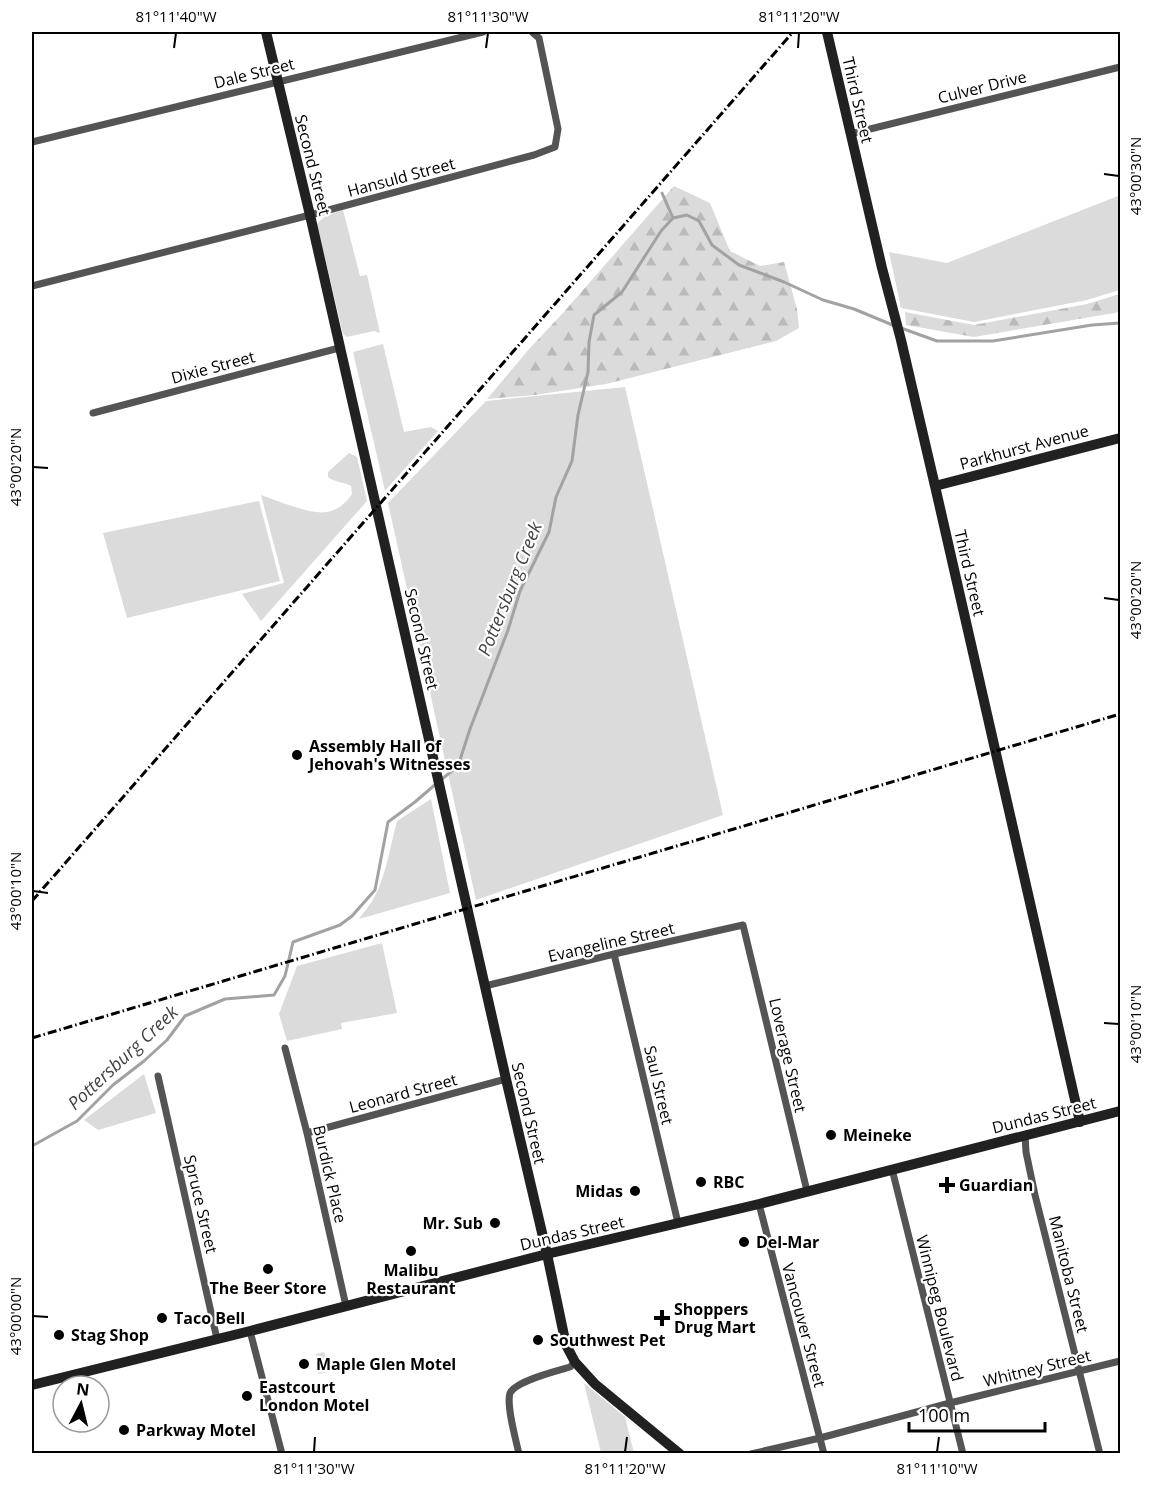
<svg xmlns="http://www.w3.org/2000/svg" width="1152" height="1485" viewBox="0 0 1152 1485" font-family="'Open Sans',sans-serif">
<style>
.green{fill:#dbdbdb}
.forest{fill:url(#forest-firs)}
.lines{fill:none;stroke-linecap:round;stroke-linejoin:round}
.stream{stroke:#a2a2a2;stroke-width:3}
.street{stroke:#545454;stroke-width:7}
.secondary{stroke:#212121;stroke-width:10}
.rail{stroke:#000;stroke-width:3;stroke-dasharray:9 3 1.5 3;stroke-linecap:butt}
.ticks{fill:none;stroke:#000;stroke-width:2}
.poi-dot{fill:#000;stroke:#fff;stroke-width:2}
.labels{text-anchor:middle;stroke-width:4.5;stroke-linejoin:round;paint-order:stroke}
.street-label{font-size:16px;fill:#000;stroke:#fff}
.poi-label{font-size:16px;font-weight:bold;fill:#000;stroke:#fff;text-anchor:start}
.water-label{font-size:18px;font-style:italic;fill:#434343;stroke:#fff}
.neatline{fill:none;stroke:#000;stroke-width:2}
.ticks-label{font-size:15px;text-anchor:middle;fill:#000}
</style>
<defs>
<pattern id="forest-firs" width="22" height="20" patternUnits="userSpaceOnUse" patternTransform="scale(1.5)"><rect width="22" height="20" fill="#dbdbdb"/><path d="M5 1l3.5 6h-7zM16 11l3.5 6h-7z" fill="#bababa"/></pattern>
</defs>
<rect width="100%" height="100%" fill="#fff"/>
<!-- green -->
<path class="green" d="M1120,192V290L1087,300L974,322L901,308L889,252L947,263L1118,196Z
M343,210L360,276L367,275L380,333L374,331L347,337L343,334L317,224C323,216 333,213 343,210Z
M383,344L404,432L431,427L438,431L385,491L353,352Z
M625,387L723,815L476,900L388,503L486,401Z
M349,453L357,457L367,501L261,621L242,594L284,583L261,495C276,500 311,515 326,512C337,511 346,503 352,494L351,486C344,482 334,482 328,477V472Z
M259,501L280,581L127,618L103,533Z
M431,799L450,893L359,919C364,912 371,904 375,896C387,872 390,846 397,821Z
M382,943L397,1013L341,1023L342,1029L287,1041L279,1014L297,966Z
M144,1074L156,1113L98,1130L84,1120Z
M324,1352L330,1372L318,1374L316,1354Z
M584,1383L625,1417L634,1453H601Z"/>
<!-- forest -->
<path class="forest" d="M674,186L710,203L730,251L760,266L784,262L797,309L799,328L776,341L606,384L535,395L487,399L530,348L562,314Z
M1120,294V312L974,337L906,325L905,312L974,325L1087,304Z"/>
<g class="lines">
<!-- stream -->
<path class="stream" d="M662,193L673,218
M901,328L937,341H993L1092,325L1120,323
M442,779L458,766L470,729L508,630L520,591L549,532L556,497L572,461L578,415L588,372L589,342L594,315L622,292L661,231L673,218L687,215L699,221L712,245L739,265L784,282L823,300L854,309L895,326
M32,1146L77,1121L113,1085L144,1061L167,1040L185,1016L225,999L274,995L285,976L293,942L340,925L352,916L375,890L388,822L415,802L437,783"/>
<!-- street -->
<path class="street" d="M850,134L1120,67
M32,142L483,32
M32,286L310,215L534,155L555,147L558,129L539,38L532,32
M93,413L339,348
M614,954L678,1223
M485,986L614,954L743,925L807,1191
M285,1048L307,1133L346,1306
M158,1076L217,1339
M307,1133L506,1079
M1025,1135L1026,1152L1035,1195L1100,1454
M892,1169L963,1454
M759,1204L824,1454
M250,1331L282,1454
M519,1454C516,1440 506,1405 510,1393C516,1381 556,1371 570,1367L575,1362
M751,1454L820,1438L950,1403L1120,1361"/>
<!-- secondary -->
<path class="secondary" d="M266,32L310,215L506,1079L547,1254L566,1345L575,1362L595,1384L680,1454
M827,32L882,268L901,340L935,486L1080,1122
M935,486L1120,438
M32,1385L250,1331L547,1254L759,1204L1120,1111"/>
<!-- rail -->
<path class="rail" d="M32,901L793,32
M32,1038L1120,714"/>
</g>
<!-- ticks -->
<path class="ticks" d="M174,48L176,33M486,48L488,33M798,48L799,33M1104,174L1119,176M33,467L48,468M1104,598L1119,600M33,891L48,893M1104,1023L1119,1024M33,1316L48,1317M314,1452L315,1437M625,1452L627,1437M937,1452L939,1437"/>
<!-- markers -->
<g class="poi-dot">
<circle cx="297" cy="755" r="6"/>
<circle cx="831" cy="1135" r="6"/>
<circle cx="701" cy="1182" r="6"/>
<path d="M944 1176h6v6h6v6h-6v6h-6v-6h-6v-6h6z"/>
<circle cx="635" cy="1191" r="6"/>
<circle cx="495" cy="1223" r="6"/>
<circle cx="744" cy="1242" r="6"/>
<circle cx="411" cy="1251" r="6"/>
<circle cx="268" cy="1269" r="6"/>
<circle cx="162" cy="1318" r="6"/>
<path d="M659 1309h6v6h6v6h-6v6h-6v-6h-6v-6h6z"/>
<circle cx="59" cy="1335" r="6"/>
<circle cx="538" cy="1340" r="6"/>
<circle cx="304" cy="1364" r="6"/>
<circle cx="247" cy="1396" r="6"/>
<circle cx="124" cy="1430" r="6"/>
</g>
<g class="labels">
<!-- street labels -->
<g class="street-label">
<text transform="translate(254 73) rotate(-14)" y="6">Dale Street</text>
<text transform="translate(982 87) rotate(-14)" y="6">Culver Drive</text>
<text transform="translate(858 100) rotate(77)" y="6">Third Street</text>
<text transform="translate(313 165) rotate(76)" y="6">Second Street</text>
<text transform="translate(401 177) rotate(-15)" y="6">Hansuld Street</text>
<text transform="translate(213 367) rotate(-15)" y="6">Dixie Street</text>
<text transform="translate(1024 447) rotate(-15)" y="6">Parkhurst Avenue</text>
<text transform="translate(970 573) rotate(77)" y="6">Third Street</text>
<text transform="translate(422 639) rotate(77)" y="6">Second Street</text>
<text transform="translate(611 942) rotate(-13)" y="6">Evangeline Street</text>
<text transform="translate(788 1055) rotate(77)" y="6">Loverage Street</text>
<text transform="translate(659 1085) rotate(77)" y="6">Saul Street</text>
<text transform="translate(403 1093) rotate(-15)" y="6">Leonard Street</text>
<text transform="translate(529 1113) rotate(77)" y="6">Second Street</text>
<text transform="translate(1044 1115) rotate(-14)" y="6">Dundas Street</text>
<text transform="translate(330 1174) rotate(77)" y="6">Burdick Place</text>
<text transform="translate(201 1204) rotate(77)" y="6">Spruce Street</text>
<text transform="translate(572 1233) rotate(-13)" y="6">Dundas Street</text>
<text transform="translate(1069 1274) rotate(76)" y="6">Manitoba Street</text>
<text transform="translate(940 1308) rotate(76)" y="6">Winnipeg Boulevard</text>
<text transform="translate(804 1325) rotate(75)" y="6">Vancouver Street</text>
<text transform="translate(1037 1368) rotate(-14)" y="6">Whitney Street</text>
</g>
<!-- poi labels -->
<g class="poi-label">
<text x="309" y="752">Assembly Hall of<tspan x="309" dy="18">Jehovah's Witnesses</tspan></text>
<text x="843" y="1141">Meineke</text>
<text x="713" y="1188">RBC</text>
<text x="959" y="1191">Guardian</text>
<text x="623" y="1197" text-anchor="end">Midas</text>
<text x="483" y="1229" text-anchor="end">Mr. Sub</text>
<text x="756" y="1248">Del-Mar</text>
<text x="411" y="1276" text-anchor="middle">Malibu<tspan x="411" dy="18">Restaurant</tspan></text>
<text x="268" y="1294" text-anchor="middle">The Beer Store</text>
<text x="674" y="1315">Shoppers<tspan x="674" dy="18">Drug Mart</tspan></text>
<text x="174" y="1324">Taco Bell</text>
<text x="71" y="1341">Stag Shop</text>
<text x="550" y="1346">Southwest Pet</text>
<text x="316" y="1370">Maple Glen Motel</text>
<text x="259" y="1393">Eastcourt<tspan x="259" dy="18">London Motel</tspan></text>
<text x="136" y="1436">Parkway Motel</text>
</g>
<!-- water labels -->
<g class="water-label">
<text transform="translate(510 589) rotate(-68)" y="6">Pottersburg Creek</text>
<text transform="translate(123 1058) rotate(-43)" y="6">Pottersburg Creek</text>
</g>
</g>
<!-- border -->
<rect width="1152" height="1485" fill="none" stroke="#ffffff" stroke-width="66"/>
<!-- north arrow -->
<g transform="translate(81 1404) rotate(7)"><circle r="28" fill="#ffffff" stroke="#999999" stroke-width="1.5"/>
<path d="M0-4.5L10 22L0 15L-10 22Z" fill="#000000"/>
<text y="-9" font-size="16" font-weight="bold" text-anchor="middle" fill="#000000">N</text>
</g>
<!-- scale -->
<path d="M909 1422v9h136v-9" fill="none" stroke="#000000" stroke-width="3"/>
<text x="918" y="1422" font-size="18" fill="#000000" stroke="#ffffff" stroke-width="4.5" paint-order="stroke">100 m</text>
<rect x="33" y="33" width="1086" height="1419" class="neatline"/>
<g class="ticks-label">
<text x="176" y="22">81°11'40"W</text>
<text x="488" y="22">81°11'30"W</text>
<text x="799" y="22">81°11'20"W</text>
<text transform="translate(1136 176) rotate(-90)" y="5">43°00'30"N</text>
<text transform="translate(16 467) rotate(-90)" y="5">43°00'20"N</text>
<text transform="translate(1136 600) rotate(-90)" y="5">43°00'20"N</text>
<text transform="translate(16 891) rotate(-90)" y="5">43°00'10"N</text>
<text transform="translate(1136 1024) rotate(-90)" y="5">43°00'10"N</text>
<text transform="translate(16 1316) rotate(-90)" y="5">43°00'00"N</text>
<text x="314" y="1474">81°11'30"W</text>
<text x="625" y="1474">81°11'20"W</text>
<text x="937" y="1474">81°11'10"W</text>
</g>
</svg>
